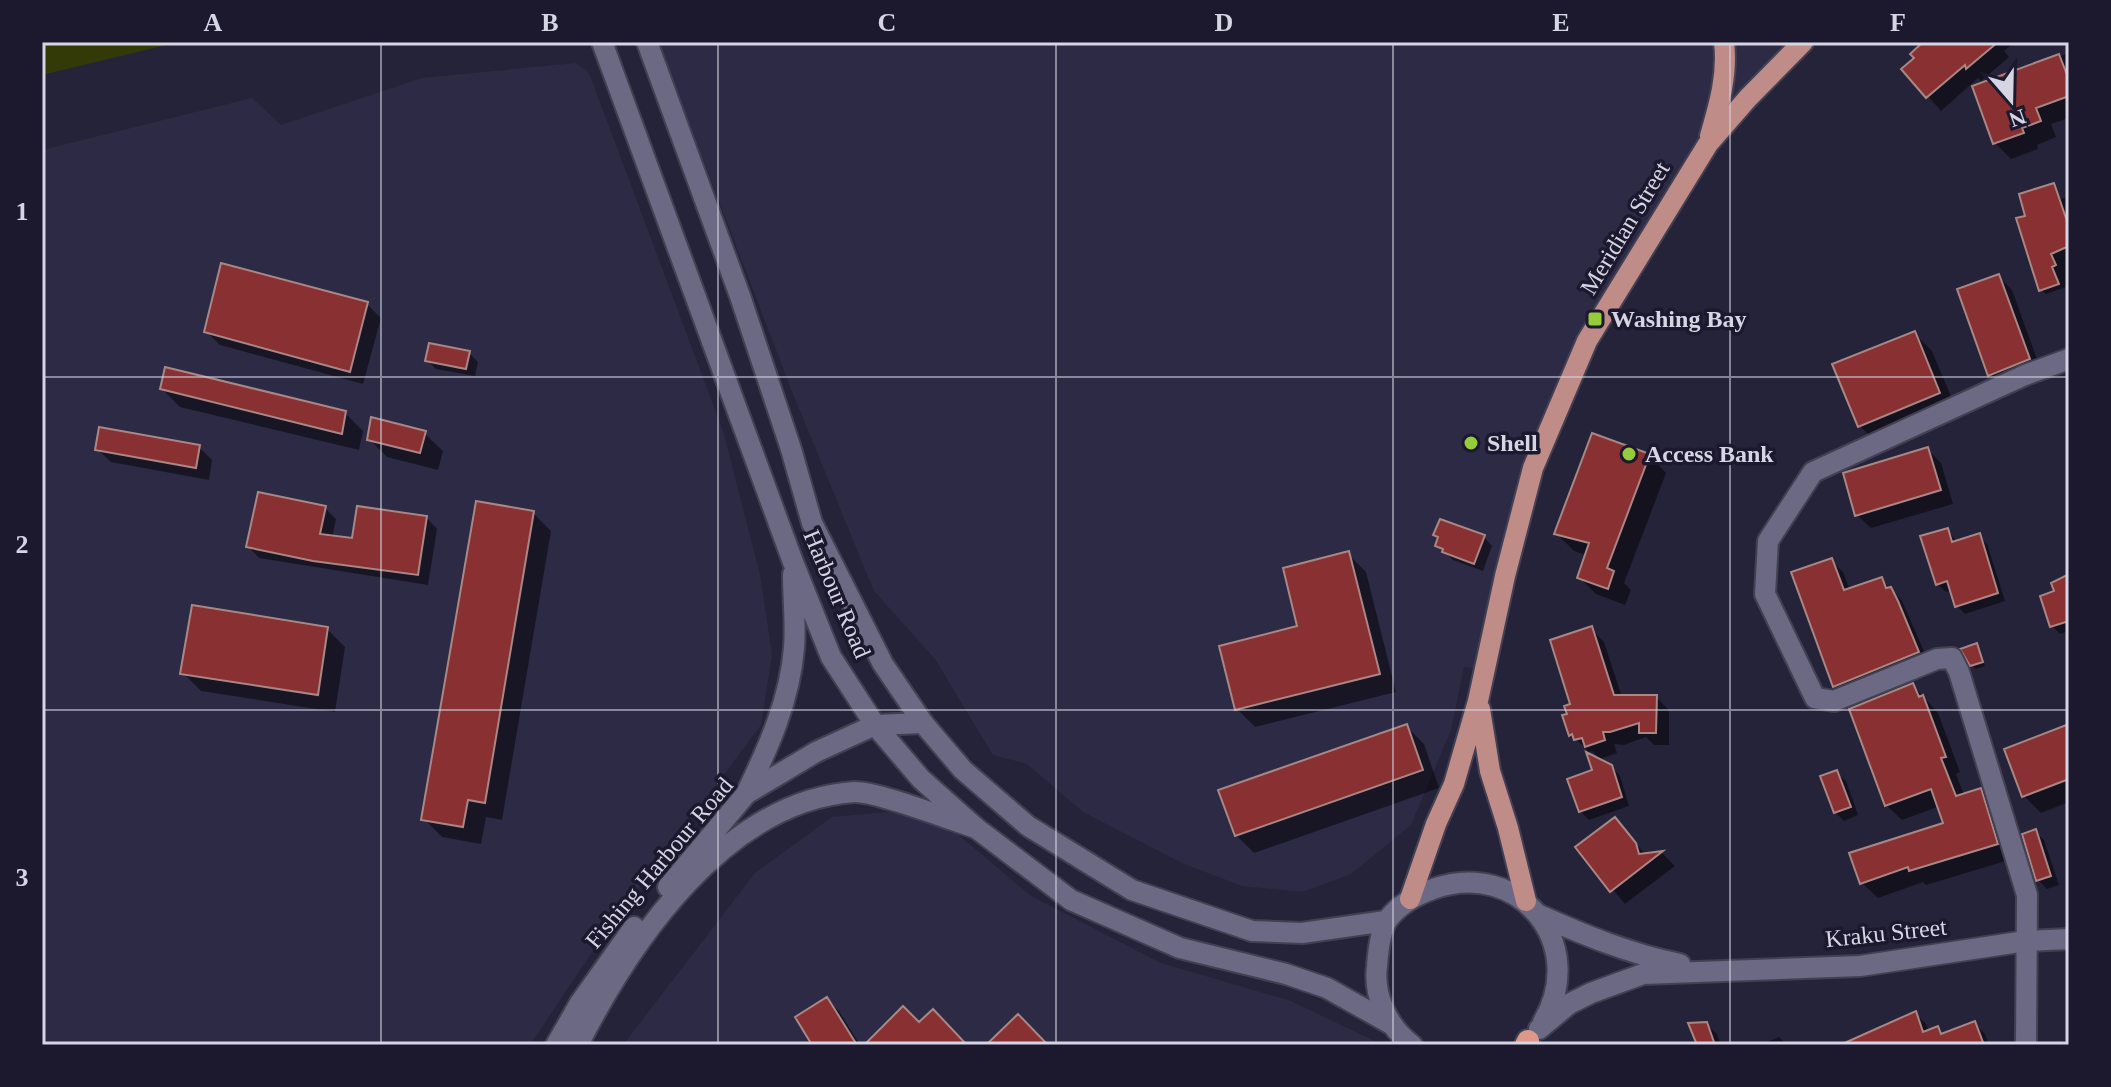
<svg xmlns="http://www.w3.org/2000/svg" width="2111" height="1087" viewBox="0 0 2111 1087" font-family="Georgia,serif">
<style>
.built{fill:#2d2a46}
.green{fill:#333a08}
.shadow{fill:#0007}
.building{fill:#893032;stroke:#a88785;stroke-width:2}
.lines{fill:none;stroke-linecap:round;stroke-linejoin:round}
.minor-casing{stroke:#434053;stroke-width:24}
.tertiary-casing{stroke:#434053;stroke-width:24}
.secondary-casing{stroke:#434053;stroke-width:24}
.primary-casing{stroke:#434053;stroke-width:24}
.trunk-casing{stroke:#434053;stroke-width:26}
.minor{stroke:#6b6983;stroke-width:20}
.tertiary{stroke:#6b6983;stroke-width:20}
.secondary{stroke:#6b6983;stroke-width:20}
.primary{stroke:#c08c87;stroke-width:20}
.trunk{stroke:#dc9888;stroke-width:22}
.grid{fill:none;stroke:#d6d5e4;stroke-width:2;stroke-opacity:0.55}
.poi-dot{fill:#96cc39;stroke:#1c192f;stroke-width:3}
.labels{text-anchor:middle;stroke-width:7;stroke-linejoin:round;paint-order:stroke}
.street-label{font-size:24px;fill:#d6d5e4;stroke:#1c192f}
.poi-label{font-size:24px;font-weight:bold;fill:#d6d5e4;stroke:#1c192f;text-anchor:start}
.neatline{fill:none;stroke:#d6d5e4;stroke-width:3}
.grid-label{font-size:26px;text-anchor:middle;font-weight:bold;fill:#d6d5e4}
</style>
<rect width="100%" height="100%" fill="#252339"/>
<!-- built -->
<path class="built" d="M658,42H1812L1711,154L1604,322L1551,435L1490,670L1464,667L1451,730L1411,825L1351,874L1302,892L1242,886L1184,864L1083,812L1027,764L993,755L935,659L874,591L791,389Z
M576,63L589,73L724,434L760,575L772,654L761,725L603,936L530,1045H42V150L252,98L281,125L422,78Z
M891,812L949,827L1031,896L1161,963L1291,1001L1383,1045H623L755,873L832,817Z"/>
<!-- green -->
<path class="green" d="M42,42H179L42,75Z"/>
<!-- shadow -->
<path class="shadow" d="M1927,42H2015L2004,51L2009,57L1981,81L1978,78L1941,111L1904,69L1917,59Z
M2069,53V118L2051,124L2056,137L2037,145L2038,149L2011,159L1995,143L1975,87Z
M2054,186L2061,199L2069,196V286L2046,294L2041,290L2028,217Z
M1998,276L2012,290L2042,373L2003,388L1990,374Z
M367,304L381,318L363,384L220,345L206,331Z
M1914,333L1932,351L1957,411L1878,444L1860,426Z
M469,353L478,362L475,376L436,369L427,360Z
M162,389L345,413L363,431L359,450L180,407Z
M424,433L443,451L438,470L387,457L369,439Z
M199,447L212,460L209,480L111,462L97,449Z
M1927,449L1941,463L1953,504L1871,528L1857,515Z
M1649,455L1666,473L1624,583L1631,590L1625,605L1596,594L1579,577L1587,555L1574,551L1557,534Z
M325,508L336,519L332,538L354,541L427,518L437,529L428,585L259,558L249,547Z
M533,513L551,531L502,820L486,817L481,844L442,837L424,819Z
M1948,530L1957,543L1979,536L1987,544L2005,601L1965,614L1957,606L1952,590L1946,592L1937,584Z
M1436,535L1484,537L1492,546L1483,571L1453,560L1438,545L1440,539Z
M1348,554L1366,572L1396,692L1255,727L1237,709L1300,627Z
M1831,560L1843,572L1850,590L1882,580L1894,592L1902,601L1930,665L1847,698L1835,686Z
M2069,579V631L2060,634L2052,626L2043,597L2057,592Z
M327,629L345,647L335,712L201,691L183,673Z
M1591,629L1604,642L1622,697H1656L1669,710V745H1654L1646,737L1624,745L1614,744L1617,753L1600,759L1592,751L1589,752L1571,734L1569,715Z
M1976,646L1985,666L1976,669L1972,665Z
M1913,685L1938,713L1960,772L1956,774L1964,795L1980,790L1996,806L2012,859L1926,885L1923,882L1878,898L1862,883L1946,824L1940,806L1902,820L1886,805Z
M1406,726L1424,744L1439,788L1254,853L1236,835Z
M2069,726V802L2041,813L2024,796Z
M1611,766L1620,776L1629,806L1589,820L1580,811L1595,771Z
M1837,773L1846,781L1858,815L1844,821L1835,812Z
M1615,820L1646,855L1662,853L1675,866L1625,904L1578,848Z
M2035,832L2044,840L2059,885L2047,889L2038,880Z
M827,1000L839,1011L860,1045H814Z
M1915,1013L1926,1024L1929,1032L1938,1029L1944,1035L1975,1024L1985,1034L1989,1045H1849Z
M1706,1024L1717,1034L1721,1045H1699Z
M1779,1037L1787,1045H1759Z
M2069,1039V1045H2053Z"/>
<!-- building -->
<path class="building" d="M1923,42H1998L1966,69L1965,65L1926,98L1901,69L1914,58L1910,54Z
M2059,54L2069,80V96L2036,108L2041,121L2022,128L2024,133L1993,144L1972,86Z
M2054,183L2069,227V246L2051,254L2056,265L2052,267L2059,284L2039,291L2016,218L2025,216L2019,194Z
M221,263L368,302L350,372L204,332Z
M1999,274L2030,359L1988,376L1957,289Z
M1915,331L1940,393L1858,427L1832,364Z
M429,343L470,351L466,369L425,361Z
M165,367L346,411L342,434L160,389Z
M371,417L426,431L420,453L367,440Z
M99,427L200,445L196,468L95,450Z
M1592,433L1650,454L1607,568L1614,571L1608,589L1577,578L1589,543L1554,534Z
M1928,447L1941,490L1855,516L1843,473Z
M258,492L326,506L320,534L352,538L357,506L427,516L418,575L313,561L246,547Z
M476,501L534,511L485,803L468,800L463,827L421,820Z
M1440,519L1485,535L1474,564L1442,552L1443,549L1435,546L1438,537L1433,535Z
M1948,528L1952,542L1980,533L1998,593L1955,607L1947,581L1936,585L1920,536Z
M1349,551L1380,674L1235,710L1219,646L1297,626L1283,568Z
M1832,558L1844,590L1882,577L1886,588L1891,587L1898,601L1919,652L1833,687L1791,572Z
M2069,574V621L2050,627L2040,596L2054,591L2051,583Z
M192,605L328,627L318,695L180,674Z
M1592,626L1614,695H1657L1656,733H1639V723L1610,732H1603L1605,740L1585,747L1582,738L1574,740L1572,734L1569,736L1562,715L1567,714L1564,706L1570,704L1550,640Z
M1977,643L1983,662L1970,666L1960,649Z
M1913,683L1919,697L1923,695L1946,757L1941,758L1956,796L1981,788L1998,844L1909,871L1908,867L1860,884L1849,853L1943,823L1931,789L1885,806L1849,709Z
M1407,724L1423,770L1235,836L1218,790Z
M2069,724V779L2022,797L2004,749Z
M1586,752L1612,765L1622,797L1579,812L1567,779L1592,770Z
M1837,770L1851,807L1834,813L1820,776Z
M1615,817L1636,843L1639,854L1663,851L1610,892L1575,847Z
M2036,829L2051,876L2036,881L2022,834Z
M827,997L857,1045H812L795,1017Z
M903,1006L919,1022L933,1009L967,1045H864Z
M1916,1011L1923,1032L1938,1026L1941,1034L1975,1021L1984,1045H1840Z
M1018,1014L1048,1045H986Z
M1707,1022L1715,1045H1697L1688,1023Z"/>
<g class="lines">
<defs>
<path id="minor" d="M2026,1045L2027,895L1959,672L1952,658L1937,659L1834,701L1815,698L1765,594L1768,541L1813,472L2025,375L2069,359"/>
<path id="tertiary" d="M668,887L746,794L816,752L875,725L923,723
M556,1045L580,1003L634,927
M578,1045C631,941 725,801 854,792C877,791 950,820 976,828"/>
<path id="secondary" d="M602,42L793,562L831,657L875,725L921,779L976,828L1071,900L1180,948L1286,974L1327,988L1391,1024
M647,42L740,296L791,449L812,523L883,664L923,723L963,770L1028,826L1132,890L1252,931L1302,933L1386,921
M746,794C768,748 790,700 794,648C796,624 793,599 793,574
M1537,914C1584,935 1630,954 1680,964
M1539,1029L1569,1004L1591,993L1643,974L1860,966L2026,941L2069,939
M1412,1045C1388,1027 1373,996 1377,966C1378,952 1380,930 1388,919C1400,904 1416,895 1433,889C1519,858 1589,944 1543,1022"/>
<path id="primary" d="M1710,136C1719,105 1728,75 1724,42
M1480,709L1490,771L1508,828L1526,901
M1410,899L1436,824L1454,784L1478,701L1505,576L1533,468L1587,341L1708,144L1748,98L1803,42"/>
<path id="trunk" d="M1526,1045L1528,1041"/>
</defs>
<!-- minor casing -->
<use href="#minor" class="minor-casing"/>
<!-- tertiary casing -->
<use href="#tertiary" class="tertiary-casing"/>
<!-- secondary casing -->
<use href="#secondary" class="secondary-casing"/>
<!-- primary casing -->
<use href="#primary" class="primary-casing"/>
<!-- trunk casing -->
<use href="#trunk" class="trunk-casing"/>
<!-- minor -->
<use href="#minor" class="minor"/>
<!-- tertiary -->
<use href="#tertiary" class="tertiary"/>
<!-- secondary -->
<use href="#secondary" class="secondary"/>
<!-- primary -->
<use href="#primary" class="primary"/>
<!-- trunk -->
<use href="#trunk" class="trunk"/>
</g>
<!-- grid -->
<path class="grid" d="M381,42V1045M718,42V1045M1056,42V1045M1393,42V1045M1730,42V1045M42,377H2069M42,710H2069"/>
<!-- markers -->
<g class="poi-dot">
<rect x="1587" y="311" width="16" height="16" rx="4"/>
<circle cx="1471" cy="443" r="8"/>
<circle cx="1629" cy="454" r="8"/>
</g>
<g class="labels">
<!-- street labels -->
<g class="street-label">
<text transform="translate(1625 228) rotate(-59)" y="8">Meridian Street</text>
<text transform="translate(837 594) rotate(67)" y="8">Harbour Road</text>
<text transform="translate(659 863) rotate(-50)" y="8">Fishing Harbour Road</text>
<text transform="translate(1886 933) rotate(-6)" y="8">Kraku Street</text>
</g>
<!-- poi labels -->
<g class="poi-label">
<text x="1611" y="327">Washing Bay</text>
<text x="1487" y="451">Shell</text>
<text x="1645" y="462">Access Bank</text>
</g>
</g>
<!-- border -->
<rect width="2111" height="1087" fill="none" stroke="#1c192f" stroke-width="88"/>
<!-- north arrow -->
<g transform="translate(2011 100) rotate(160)" stroke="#1c192f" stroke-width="6" paint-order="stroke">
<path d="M0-6L14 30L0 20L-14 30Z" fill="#d6d5e4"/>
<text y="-12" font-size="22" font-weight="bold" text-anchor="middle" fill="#d6d5e4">N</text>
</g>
<rect x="44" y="44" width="2023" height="999" class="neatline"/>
<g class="grid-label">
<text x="213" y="31">A</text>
<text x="550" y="31">B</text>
<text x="887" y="31">C</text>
<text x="1224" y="31">D</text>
<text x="1561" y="31">E</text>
<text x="1898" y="31">F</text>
<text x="22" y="220">1</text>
<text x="22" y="553">2</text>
<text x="22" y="886">3</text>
</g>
</svg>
